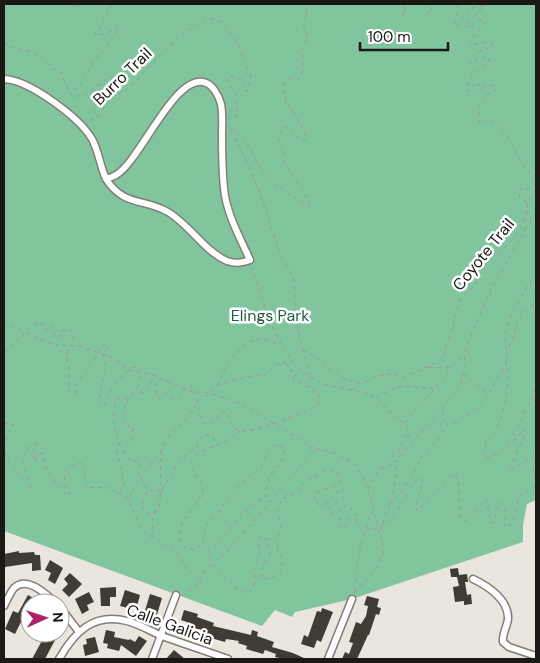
<svg xmlns="http://www.w3.org/2000/svg" width="540" height="663" viewBox="0 0 540 663" font-family="'DM Sans',sans-serif">
<style>
.green{fill:#81c59e}
.building{fill:#403b35}
.lines{fill:none;stroke-linecap:round;stroke-linejoin:round}
.minor-casing{stroke:#837f78;stroke-width:9}
.path{stroke:#9d9993;stroke-width:1;stroke-dasharray:4 4;stroke-linecap:butt}
.minor{stroke:#fff;stroke-width:6}
.labels{text-anchor:middle;stroke-width:5;stroke-linejoin:round;paint-order:stroke}
.street-label{font-size:16px;fill:#1a1916;stroke:#fff}
.park-label{font-size:16px;fill:#205d3f;stroke:#fff}
</style>
<rect width="100%" height="100%" fill="#eae5dd"/>
<!-- green -->
<path class="green" d="M4,4H536V500L527,504L523,525V542L352,599L295,612L292,617L275,610L262,626L4,531Z"/>
<!-- building -->
<path class="building" d="M19,551V553L34,552L35,555H40L41,570L32,571V563L5,567L4,554Z
M50,560L63,568L55,584L48,580L51,573L45,570Z
M458,568L459,575L467,574L468,582H465L467,595L471,594L472,604L464,605V601L455,602L453,587L459,586L457,577H451L450,569Z
M70,573L82,584L69,597L62,590L68,584L64,579Z
M116,587V597H110V606H101L100,588Z
M125,590L140,595L137,606L129,603L128,608L120,606Z
M89,592L94,602L87,605L89,610L82,614L75,599Z
M150,594L162,598L156,618L144,614Z
M28,595L42,603H30V611L27,610L15,634L5,629L13,611L18,613Z
M367,596L379,599L377,607L381,608L379,615L376,614L369,635H368L357,659H342L345,652L349,654L353,643L349,642L356,622L361,624L366,616L368,606L364,605Z
M322,608L333,612L321,642L317,640L314,648L301,644L304,635L308,637L317,611L321,612Z
M184,610L198,614L197,617L214,623L213,626L251,635L252,630L258,632L257,636L274,642L272,647L293,653L306,659H284L275,657L276,654L265,650L263,654L246,649L247,646L238,643L239,641L226,639L225,642L204,636L206,631L194,628L193,630L185,628L187,622L181,620Z
M106,630L115,632L114,637L129,640L130,639L135,642L139,636L147,641L136,656L121,645L119,651L107,648L108,644L103,643Z
M50,633H60L54,642L45,659H32L44,637L46,638Z
M95,637L99,652L85,656L83,645L87,644L86,639Z
M174,650L185,659H166Z"/>
<g class="lines">
<defs>
<path id="minor" d="M4,79C29,80 79,117 92,139C99,152 100,166 106,179C109,178 113,177 116,175C140,161 173,77 203,82C212,83 219,96 221,104C223,114 222,125 222,135C222,155 222,176 225,196C229,218 241,240 250,260C241,263 236,264 227,261C204,251 190,225 168,212C144,198 124,207 106,179
M473,579C488,586 509,600 508,619C507,627 502,634 503,642L509,647L536,656
M4,606C7,600 10,593 14,588C27,575 47,595 56,603
M60,607L79,632
M59,659C74,633 93,612 127,621C139,624 150,631 162,636C184,644 206,651 228,659
M152,659L176,595
M328,659L352,599"/>
</defs>
<!-- minor casing -->
<use href="#minor" class="minor-casing"/>
<!-- path -->
<path class="path" d="M72,4L76,9L80,4
M111,4L101,27L95,33L97,35L106,34L119,27V30L108,43L105,50L94,60L89,71L77,89L71,91L70,94C85,103 99,81 112,77L113,79C104,87 93,108 92,120L95,119L111,98L123,92L137,80L161,54L183,34L207,19H212L220,22L227,29L237,43L251,77L247,92L241,79L231,76L227,78L229,85L236,93C235,102 239,109 236,117L230,110H227
M393,4H394
M403,4V16L407,4
M430,4L427,13L428,15L434,4
M459,4L454,24L456,26L459,24C463,13 470,6 483,6L484,8L477,12L465,27H468L479,20H484L485,23L477,32L470,43L471,45L488,42L493,44L491,47L478,52L469,62L470,63L484,57H488L489,61C479,68 467,77 468,91H471L475,83H478L479,85L476,90L478,92L486,86H494L496,89L495,92C478,96 478,108 480,124L488,119C504,122 511,146 519,158C523,166 530,173 536,180
M4,43L17,49L32,52L46,60L51,67L61,72L69,93
M229,116L231,122L229,129
M229,129C251,136 253,163 268,178C279,188 297,199 311,208L309,200L284,163L283,148L279,140L282,128L286,127L301,141L307,139C302,119 283,107 283,85L291,78L298,79L301,76L303,66L302,48L306,41L307,35L303,23L308,4
M230,131C254,168 267,216 282,258C285,265 291,271 293,278C297,290 294,303 296,316C299,338 304,358 312,379
M527,202L520,199L519,192L522,188L532,189L536,191
M524,231L528,212L527,202L531,198H536
M251,266C265,305 275,353 311,378C327,389 355,388 373,396C379,399 382,405 387,409C403,422 405,420 411,442
M536,273C526,290 497,328 507,350C520,331 510,315 536,303
M4,322L54,345L80,346L107,356L118,361L128,370L150,374L190,391L203,393L212,391
M303,350L318,359L327,369L337,373L344,379L360,383
M4,351L8,350L27,330L32,325L40,322L46,330L52,326L54,328V336L56,338L59,337L63,330L68,329L73,332L74,335L66,356L69,368V391L74,394L76,393L77,383L105,344L108,346L103,358L105,367L99,400L100,405L104,406C107,402 107,399 109,395C114,385 123,373 132,367L138,368L141,372L138,388L140,392L144,393L153,380L155,381L158,398L165,393L169,395L173,399L177,398L182,391L191,386L198,403L200,417L204,424L210,423L223,412L228,413C229,421 232,430 241,431C253,433 298,414 312,409L317,405L320,399L318,392L294,380L291,369L284,362
M506,363L507,350
M429,367C449,369 451,368 465,354
M464,374L487,394
M294,376L302,370
M217,386L226,365L246,343L255,339L265,340L280,345
M351,390L376,376L391,374L403,378C417,370 432,367 444,356L446,344L450,336L460,299L475,285L480,273L493,255L507,246L520,230L525,213L528,209
M376,397L397,387L409,386L435,389
M127,402L137,387
M442,411L445,419L444,421
M405,423C419,403 439,388 452,366
M4,424L11,422L13,425L4,442L6,457L29,488H32C28,475 14,452 34,444L37,445L33,451L34,461L35,462L39,454L42,453C44,472 54,482 67,495H70L65,485L64,473L72,466L81,463C87,470 83,480 87,488L106,487L115,492L119,493L124,486L121,465L117,453L120,442C113,433 110,406 120,397L127,399L122,419L127,426L133,427L132,439L124,451C126,461 135,459 141,463L138,475L148,489L142,506L145,513L153,514L157,508L163,488L180,460L196,448L201,437L205,435L211,436L214,439L213,447
M240,431C235,435 229,439 224,442C215,447 200,449 193,459C185,471 207,479 202,493C196,512 169,523 184,547C189,549 193,550 198,547C206,541 203,529 209,522C211,519 215,517 217,514C223,505 228,496 236,488C244,480 254,475 262,465C267,457 266,447 277,444L284,448C287,461 275,467 270,477C267,482 266,491 265,497L242,513L224,537L209,551V557L213,564L239,591L248,593L253,589L255,581L254,570L260,551L258,544L260,537L267,539L270,554L262,570L261,579C290,577 283,562 275,542L281,530L278,511L281,500L297,493L304,483L328,469L337,472L340,481C335,489 322,488 315,494C314,502 318,506 325,505L338,491L343,489L345,493C342,501 336,502 330,507L329,511L333,514C340,513 342,505 349,505L351,507C351,516 345,517 339,520V526L344,528L351,515L355,514L357,517L356,525L364,530C393,528 396,512 409,490C412,485 415,481 419,478L423,481L416,506L417,511L452,475L456,476L458,480L460,516L463,521L470,519L486,499L491,522L493,523L499,504L501,502C509,511 505,516 504,525L507,528L513,521L519,496L536,486
M509,442C519,424 529,406 536,387
M316,449C325,449 349,458 355,465C368,480 375,516 380,536
M536,460L533,469L536,483
M381,469L394,464
M368,489L379,469L398,451L408,431
M149,490L153,491L159,490
M118,493L130,499
M160,494L161,451
M390,504L400,494L418,466L422,456L427,452L440,436L442,431L441,423L444,422L448,425C466,421 486,401 494,384C498,377 503,372 506,363C512,380 502,432 487,441L483,453L486,458C502,455 514,439 525,429C525,438 514,461 508,468L509,470L513,469L536,454
M152,537L153,514L159,510L160,501
M199,580L187,569L177,552L142,531L129,501L135,485L162,449L173,430L183,422L203,397L210,393L218,386L230,381L255,375H265C275,364 278,363 292,361
M355,591C357,561 360,538 373,511
M354,593C365,581 378,570 383,554C385,548 381,541 381,535C381,525 386,514 390,504H389C392,492 399,475 394,463L460,387L464,370L465,353L471,335L493,285L536,213
M182,596L199,583L205,571L229,549L315,449L242,404L210,393"/>
<!-- minor -->
<use href="#minor" class="minor"/>
</g>
<g class="labels">
<!-- street labels -->
<g class="street-label">
<text transform="translate(122 76) rotate(-44)" y="6">Burro Trail</text>
<text transform="translate(483 254) rotate(-51)" y="6">Coyote Trail</text>
<text transform="translate(170 624) rotate(20)" y="6">Calle Galicia</text>
</g>
<!-- park labels -->
<g class="park-label">
<text x="270" y="321">Elings Park</text>
</g>
</g>
<!-- border -->
<rect width="540" height="663" fill="none" stroke="#1a1916" stroke-width="10"/>
<!-- north arrow -->
<g transform="translate(45 618) rotate(87)"><circle r="24" fill="#ffffff" stroke="#a3a3a2"/>
<path d="M0-4L9 19L0 12L-9 19Z" fill="#ab246a"/>
<text y="-8" font-size="14" font-weight="bold" text-anchor="middle" fill="#1a1916">N</text>
</g>
<!-- scale -->
<path d="M360 42v8h88v-8" fill="none" stroke="#1a1916" stroke-width="2.5"/>
<text x="368" y="42" font-size="15" fill="#1a1916" stroke="#ffffff" stroke-width="4" paint-order="stroke">100 m</text>
</svg>
